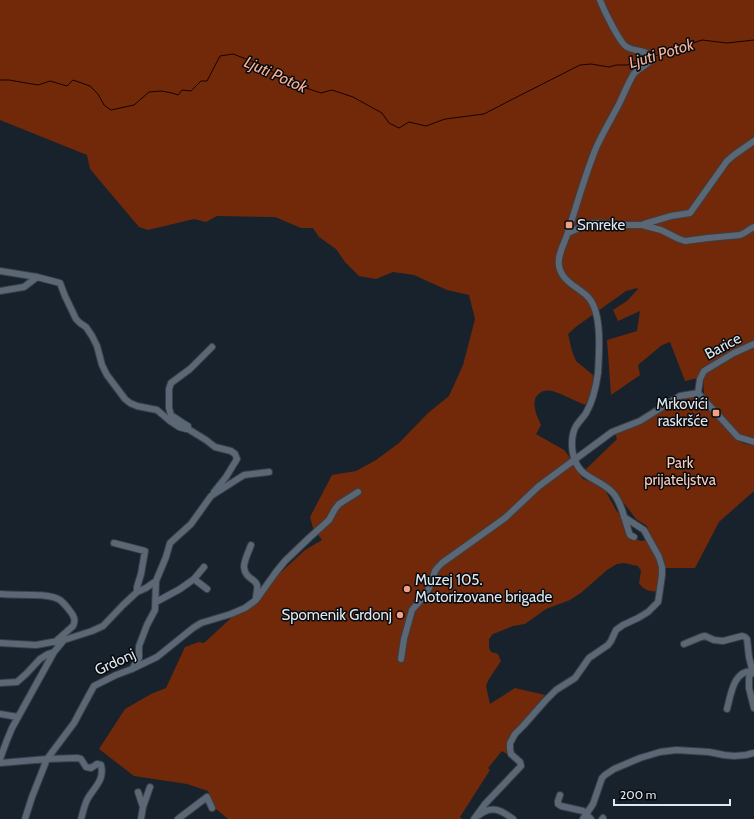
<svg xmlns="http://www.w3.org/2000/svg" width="754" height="819" viewBox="0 0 754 819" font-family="Cabin,sans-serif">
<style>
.green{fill:#71290a}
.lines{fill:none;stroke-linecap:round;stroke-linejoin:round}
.stream{stroke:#1b0000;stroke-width:1}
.minor-casing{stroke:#384048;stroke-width:8}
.minor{stroke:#5b6774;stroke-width:6}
.poi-dot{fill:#f3a082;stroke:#070b0f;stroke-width:1.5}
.labels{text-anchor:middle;stroke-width:3;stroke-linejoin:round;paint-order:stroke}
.poi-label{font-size:15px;fill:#dfe7ee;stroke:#070b0f;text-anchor:start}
.street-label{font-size:15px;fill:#dfe7ee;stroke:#070b0f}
.park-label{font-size:15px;fill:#facab9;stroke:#070b0f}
.water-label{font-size:16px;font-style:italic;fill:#f7b299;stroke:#070b0f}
</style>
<rect width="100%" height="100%" fill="#17222c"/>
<!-- green -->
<path class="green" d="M0,0H754V439L741,436L736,432L705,396L704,394L703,377L685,381L670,342L662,345L638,365L640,375L611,395L607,340L637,331L640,311L618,321L613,310L627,301L638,289L637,288L626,291L577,326L568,334L572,351L576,361L593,375C593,389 593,393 585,405C575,401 565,395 555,392C550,390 544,390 540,393C529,400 537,416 541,425L536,434L564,450L572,460L576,469L583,479L595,483L605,490L616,510L622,517L635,539L641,541L647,540L657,557L660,569L658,591C650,592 643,590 639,583L641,571L638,566L624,563L617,564L607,570L582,592L570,600L546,609L525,624L513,626L493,634L489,639V648L491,652L498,654L501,661L489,679L486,686L490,704L515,688L545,695L511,735L507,745L508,755L502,751L488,768L490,770L460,817L462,819H228L216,809L208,791L187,784L134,776L99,749L125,709L151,694L166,688L185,647L199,642L204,643L305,550L322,540L313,528L310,517L332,475L356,471L376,460L399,443L428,413L449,396L463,365L475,319L469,295L447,290L414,275L393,272L376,279L359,276L345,262L336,249L319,237L313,228H301L275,217L217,216L206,222L194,219L148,230L139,227L90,169L87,155L0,120Z
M696,396L735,438C741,443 746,445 754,445V491L719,522L695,568H664L650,538L647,526L636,519L614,490L605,482L584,471L617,439L615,434L680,398Z"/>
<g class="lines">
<!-- stream -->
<path class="stream" d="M652,57L702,40L727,43L754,40
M0,80H9L38,85L50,81L67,86L73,80L90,86L98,94L104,105L111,110L134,105L149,92L161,91L172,93L178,95L182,90L191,91L201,81H207L220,56L233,54L254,62L300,86L321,93L332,90L353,97L382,113L389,123L399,128L409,122L426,126L445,119L484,114L509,101L580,65L591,64L609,67L616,65H627L640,60L642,57L645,56"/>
<defs>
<path id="minor" d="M600,0C603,8 620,44 627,47C634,51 642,50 648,54L649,62C644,67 637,69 633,75C628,84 624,93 620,102C612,118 603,132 596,148C585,175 577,204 568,232C565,243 557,254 559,266C562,282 578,287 587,296C603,311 599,353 598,373C596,387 593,401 586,413C583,418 578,422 575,428C571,437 571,451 575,460C581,479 601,479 613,493C622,503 625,522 630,535L634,537
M644,224L671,216L690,213L727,161L734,155L754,141
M568,233L588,224L596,223L624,225H642L661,230L679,239L685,241L708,238L740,235C746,233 749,229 754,227
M0,271L37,277L60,283L65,296L76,319L80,323L86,327L92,336L97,346L102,365L107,375L125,399L130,403L137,406L157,410L170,421L179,427L186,429H188L206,440L215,447L231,451L235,454L237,459L226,477L214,492
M0,291L24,287L37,277
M698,393L700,379L704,371L734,353L754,344
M698,393L738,437L754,442
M188,429V426L186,425L171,415L169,408V389L171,383L190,369L212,347
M114,543L145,551L141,574L137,587V592
M251,545C249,551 244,560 244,567C245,579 255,578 257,585C258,589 256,594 256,598
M194,579L204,567
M0,594C16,596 46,592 60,600C64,603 67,607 70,611C74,616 76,620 73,626L55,642
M156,602L180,589L194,579L207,589
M0,643L36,645L58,641
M684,644L701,637L705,636L714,640L723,641L742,636L745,637L747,639L749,657L753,673
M401,659L404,639L412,610L426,594L431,584L435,571L438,567L442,563L505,518L539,486L612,432L640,421L680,396L698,393
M132,669L139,658V646L147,625L155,610L156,581
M754,673L750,674L749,678V688L754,708
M0,683L17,682L26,674L40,659L48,654L54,652
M727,709C731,695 733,670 753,671
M0,714L18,717
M0,759L7,740L12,728L54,652L64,640L92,631L103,626L123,605L137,592L146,588L156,581L166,557L170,543L191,524L211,496L244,475L269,472
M0,763L47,759L77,758L81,759L86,767L91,768L97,764L101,765C105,781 93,788 87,800C84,806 83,813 81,819
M138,792L143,807
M560,795L558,801V804L561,806L583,811L591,819
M479,815C492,805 501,810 513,819
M25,819L32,797L47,759L74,723L89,695L94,686L116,675L132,669L157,657L193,628L201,623L231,614L245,608L256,600L276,572L285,561L309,538L329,520L335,509L339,504L358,492
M141,819L143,807L150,787
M178,819L207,797L212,808
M474,819L485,804L521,766L520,762L511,754L510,749V743L515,734L523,726L545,701L556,690L575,678L589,658L608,645L611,641L616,630L623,625L638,618L648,612L658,602L659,596L662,575V567L659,557L644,530L624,517
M583,819L593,804L602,778L605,775L614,769L640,758L660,752L676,750L709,752L724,755L734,756L746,755L754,753
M602,819L603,818"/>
</defs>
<!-- minor casing -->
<use href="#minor" class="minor-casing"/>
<!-- minor -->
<use href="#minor" class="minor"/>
</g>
<!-- markers -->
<g class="poi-dot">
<rect x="565" y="221" width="8" height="8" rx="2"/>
<rect x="712" y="409" width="8" height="8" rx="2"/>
<circle cx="407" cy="589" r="4"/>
<circle cx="400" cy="615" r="4"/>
</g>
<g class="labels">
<!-- poi labels -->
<g class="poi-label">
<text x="577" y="230">Smreke</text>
<text x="708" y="409" text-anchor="end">Mrkovići<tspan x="708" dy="17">raskršće</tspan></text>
<text x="415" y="585">Muzej 105.<tspan x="415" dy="17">Motorizovane brigade</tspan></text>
<text x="392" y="620" text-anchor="end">Spomenik Grdonj</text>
</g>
<!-- street labels -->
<g class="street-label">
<text transform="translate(723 346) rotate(-28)" y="5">Barice</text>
<text transform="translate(115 662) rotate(-25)" y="5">Grdonj</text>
</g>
<!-- park labels -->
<g class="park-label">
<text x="680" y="468">Park<tspan x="680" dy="17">prijateljstva</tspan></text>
</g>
<!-- water labels -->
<g class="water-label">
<text transform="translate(661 53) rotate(-17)" y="6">Ljuti Potok</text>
<text transform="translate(276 74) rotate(24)" y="6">Ljuti Potok</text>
</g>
</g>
<!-- scale -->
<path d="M614 799v6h116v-6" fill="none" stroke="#dfe7ee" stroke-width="2"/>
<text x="620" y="799" font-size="12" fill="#dfe7ee" stroke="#070b0f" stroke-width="3" paint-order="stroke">200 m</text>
</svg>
